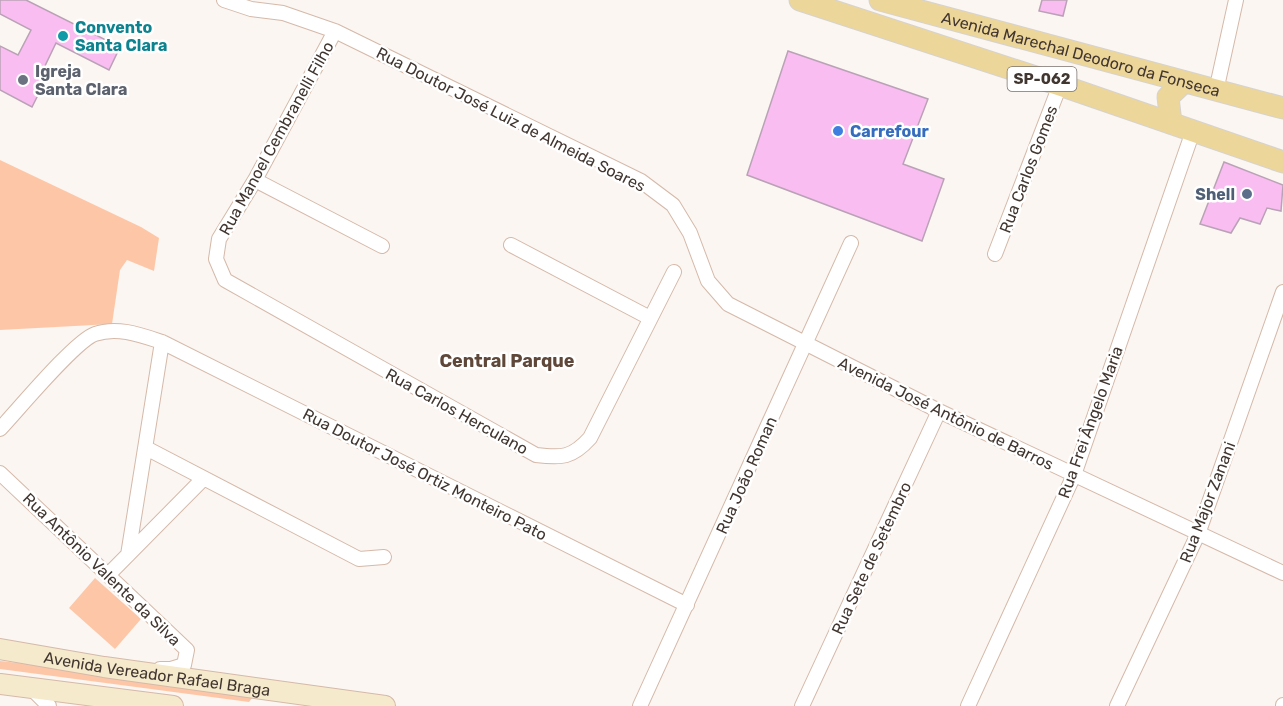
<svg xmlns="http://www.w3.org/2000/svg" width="1283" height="706" viewBox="0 0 1283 706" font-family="Rubik,sans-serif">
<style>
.green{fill:#fdc7a7}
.building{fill:#f9bdf1;stroke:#baa2b6;stroke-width:1.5}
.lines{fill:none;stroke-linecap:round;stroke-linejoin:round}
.street-casing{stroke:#d5b9a9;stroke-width:16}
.secondary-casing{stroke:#d5b9a9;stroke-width:22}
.primary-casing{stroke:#d5d3d1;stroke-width:23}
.street{stroke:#fff;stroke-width:14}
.secondary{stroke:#f6eacc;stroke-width:20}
.primary{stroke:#edd69a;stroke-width:21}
.culture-dot{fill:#0f9aa8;stroke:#fff;stroke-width:2}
.worship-dot{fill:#6b7280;stroke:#fff;stroke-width:2}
.shop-dot{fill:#3f7fe0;stroke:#fff;stroke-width:2}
.service-dot{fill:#5c6f8a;stroke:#fff;stroke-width:2}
.labels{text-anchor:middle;stroke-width:5;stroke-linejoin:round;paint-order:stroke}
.shield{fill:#fff;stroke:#7a726e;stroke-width:1.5}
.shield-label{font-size:15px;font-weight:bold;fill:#413630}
.culture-label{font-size:16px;font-weight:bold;fill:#0d838f;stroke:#fff;text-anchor:start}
.street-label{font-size:16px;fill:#413630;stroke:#fff}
.worship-label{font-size:16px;font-weight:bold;fill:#5b616d;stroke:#fff;text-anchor:start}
.shop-label{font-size:16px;font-weight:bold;fill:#366cbe;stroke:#fff;text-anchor:start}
.service-label{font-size:16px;font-weight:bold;fill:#4e5e75;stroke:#fff;text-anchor:end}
.neighbourhood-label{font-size:18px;font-weight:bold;fill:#5f483a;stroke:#fff}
</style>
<rect width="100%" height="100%" fill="#fbf6f2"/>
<!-- green -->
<path class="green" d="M0,160L141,227L159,238L154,271L127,260L120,270L112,324L0,330Z
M95,578L141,619L115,649L69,608Z
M0,661L110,673L253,697L249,702L0,669Z"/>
<!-- building -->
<path class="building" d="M0,0H26L120,47L109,70L56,43L44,68L50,71L32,107L0,90V46L18,55L31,30L0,14Z
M1042,0H1067L1063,16L1039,11Z
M788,51L928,99L903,164L944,179L922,241L747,175Z
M1224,162L1283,185L1281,211L1267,208L1260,224L1240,218L1231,233L1200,224Z"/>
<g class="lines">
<defs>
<path id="street" d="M224,0L251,9L283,13L335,31L641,181L673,205L690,233L708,281L728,304L939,411L1283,573
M335,31L255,180L219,239L216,259L225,280L536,455C562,458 572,458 590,438L674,272
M1216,91L1236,0
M255,180L382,246
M511,245L650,318
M995,254L1060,85
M0,429C18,410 75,341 95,334C117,326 141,335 162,342L687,605
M146,448L359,559L384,557
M0,473L187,650L184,665L171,669H160
M128,555L162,342
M109,574L203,479
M31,688L49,706
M640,706L851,243
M802,706L939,411
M968,706L1074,475L1193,131
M1117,706L1198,534L1283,292
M1283,706V705"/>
<g id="secondary">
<path id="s1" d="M0,649L104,667L385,706"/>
<path d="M0,684L173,706"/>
</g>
<g id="primary">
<path d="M800,0L1060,85L1283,162"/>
<path id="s2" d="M880,0L1283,108"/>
<path d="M1171,123L1168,97L1184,82"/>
</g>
</defs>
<!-- street casing -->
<use href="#street" class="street-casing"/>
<!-- secondary casing -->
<use href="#secondary" class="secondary-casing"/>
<!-- primary casing -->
<use href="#primary" class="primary-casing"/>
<!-- street -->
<use href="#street" class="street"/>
<!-- secondary -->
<use href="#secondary" class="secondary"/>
<!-- primary -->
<use href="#primary" class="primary"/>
</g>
<!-- markers -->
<circle class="culture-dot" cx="63" cy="36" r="6"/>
<circle class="worship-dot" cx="23" cy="80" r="6"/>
<circle class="shop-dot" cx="838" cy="131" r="6"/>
<circle class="service-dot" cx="1247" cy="194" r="6"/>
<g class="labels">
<!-- shield labels -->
<rect class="shield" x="1007.5" y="67" width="69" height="24" rx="4.5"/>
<g class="shield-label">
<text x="1042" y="84">SP-062</text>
</g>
<!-- culture labels -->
<g class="culture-label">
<text x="75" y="33">Convento<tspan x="75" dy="18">Santa Clara</tspan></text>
</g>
<!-- street labels -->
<g class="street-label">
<text dy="6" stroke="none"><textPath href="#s2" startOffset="208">Avenida Marechal Deodoro da Fonseca</textPath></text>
<text transform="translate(511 119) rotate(27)" y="6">Rua Doutor José Luiz de Almeida Soares</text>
<text transform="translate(276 138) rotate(-61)" y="6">Rua Manoel Cembranelli Filho</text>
<text transform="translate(1028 169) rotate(-69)" y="6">Rua Carlos Gomes</text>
<text transform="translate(457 411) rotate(29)" y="6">Rua Carlos Herculano</text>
<text transform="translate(946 413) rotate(26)" y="6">Avenida José Antônio de Barros</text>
<text transform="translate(1090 422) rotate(-70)" y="6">Rua Frei Ângelo Maria</text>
<text transform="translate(425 474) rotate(27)" y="6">Rua Doutor José Ortiz Monteiro Pato</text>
<text transform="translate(746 475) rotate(-66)" y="6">Rua João Roman</text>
<text transform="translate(1207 502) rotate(-69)" y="6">Rua Major Zanani</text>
<text transform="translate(871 558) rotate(-65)" y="6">Rua Sete de Setembro</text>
<text transform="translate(102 569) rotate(44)" y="6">Rua Antônio Valente da Silva</text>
<text dy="6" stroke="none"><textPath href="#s1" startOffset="159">Avenida Vereador Rafael Braga</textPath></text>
</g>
<!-- worship labels -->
<g class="worship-label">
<text x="35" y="77">Igreja<tspan x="35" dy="18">Santa Clara</tspan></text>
</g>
<!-- shop labels -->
<g class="shop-label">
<text x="850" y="137">Carrefour</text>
</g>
<!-- service labels -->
<g class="service-label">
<text x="1235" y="200">Shell</text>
</g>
<!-- neighbourhood labels -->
<g class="neighbourhood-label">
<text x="507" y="367">Central Parque</text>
</g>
</g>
</svg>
